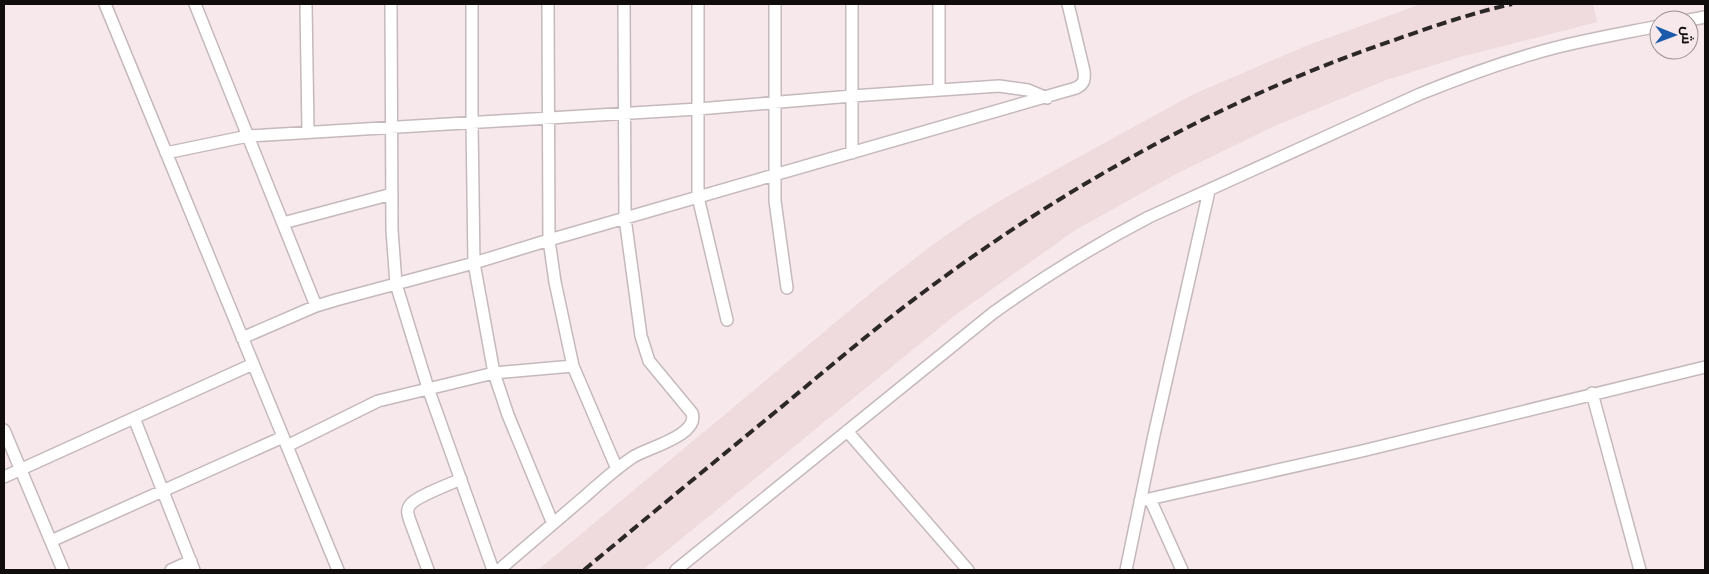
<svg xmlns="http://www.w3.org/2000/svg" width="1709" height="574" viewBox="0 0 1709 574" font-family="Raleway,Cairo,sans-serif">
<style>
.built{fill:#efdadd}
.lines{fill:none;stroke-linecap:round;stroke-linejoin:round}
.minor-casing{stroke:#c5b9bb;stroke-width:14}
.minor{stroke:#fff;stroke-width:11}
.rail{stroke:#2d2828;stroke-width:4;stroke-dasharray:10 5;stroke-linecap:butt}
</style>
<rect width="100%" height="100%" fill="#f6e8eb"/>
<!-- built -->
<path class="built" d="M1421,4H1593L1597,22L1460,57L1386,80L1270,128L1174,175L1077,229L954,316L643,570H538L878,287L935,243L967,221L1008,196L1194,94L1306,46Z"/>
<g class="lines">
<defs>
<path id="minor" d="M105,4L338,570
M195,4L316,306
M306,4L308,132
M391,4L392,230L396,284L428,388L493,570
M472,4V122L474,263L494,373L508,415L553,524
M548,4L549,240L555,282L573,366L617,469
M698,4V197L727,320
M775,4V201L787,288
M852,4V153
M939,4V90
M1689,20L1705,17
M166,153L248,136L266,135L698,109L852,96L999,86L1028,90L1047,98
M283,223L392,194
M242,338L316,306L336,300L474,263L549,240L1076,88C1084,84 1085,80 1084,71L1068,4
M1592,393L1640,570
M134,418L194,570
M4,430L63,570
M847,431L968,570
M287,446L378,401L494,373L573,366
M4,477L253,364
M1150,499L1182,570
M1140,501L1362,451L1705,367
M51,541L283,437
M171,570L191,561
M428,570L410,521C408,515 406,510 410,505C415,497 450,484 461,479
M499,570C527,546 555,522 583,498C599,484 615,469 633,457C647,448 700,435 692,413L649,361L641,336L625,218L624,4
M676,570L993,313C1042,278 1095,245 1149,217L1420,94C1464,76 1508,60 1554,48C1589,39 1624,33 1659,26
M1126,570L1154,435L1209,191"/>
</defs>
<!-- minor casing -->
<use href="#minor" class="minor-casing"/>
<!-- minor -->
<use href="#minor" class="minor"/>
<!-- rail -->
<path class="rail" d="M584,570C649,516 714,462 779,409C827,369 875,328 925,291C1063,188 1217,102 1380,45C1423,30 1467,14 1512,4"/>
</g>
<!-- border -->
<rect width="1709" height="574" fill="none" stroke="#110d0d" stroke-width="10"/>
<!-- north arrow -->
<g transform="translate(1674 35) rotate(91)"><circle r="24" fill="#f6e8eb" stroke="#9a9092"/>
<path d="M0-4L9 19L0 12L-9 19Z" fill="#1b5aab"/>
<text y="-8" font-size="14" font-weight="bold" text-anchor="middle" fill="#110d0d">ش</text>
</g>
</svg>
